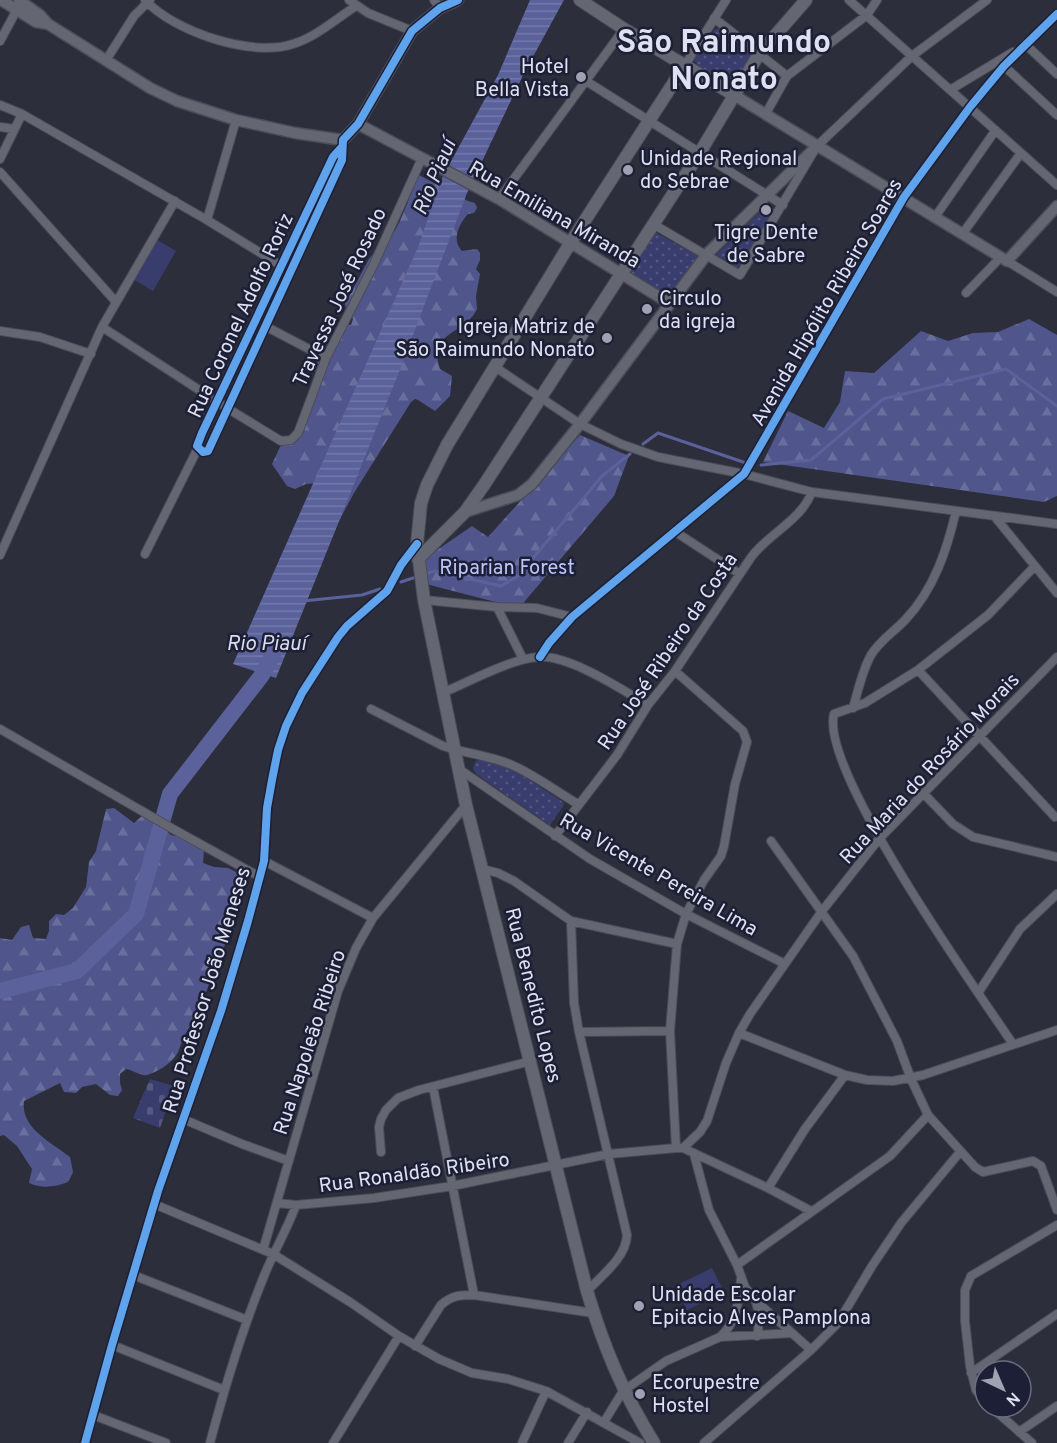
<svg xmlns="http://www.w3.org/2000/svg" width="1057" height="1443" viewBox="0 0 1057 1443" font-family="Overpass,sans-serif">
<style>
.green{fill:url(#green-dots)}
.forest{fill:url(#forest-firs)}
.cemetery{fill:url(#cemetery-stones)}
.pitch{fill:#393d6d}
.water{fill:url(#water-rules)}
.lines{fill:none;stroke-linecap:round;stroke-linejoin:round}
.stream{stroke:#5b629b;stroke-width:3}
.river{stroke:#5b629b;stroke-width:16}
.minor-casing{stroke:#4a4c57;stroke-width:10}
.tertiary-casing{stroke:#4a4c57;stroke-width:13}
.secondary-casing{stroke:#4a4c57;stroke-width:14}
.minor{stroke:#646671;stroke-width:8}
.tertiary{stroke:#646671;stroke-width:10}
.secondary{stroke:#646671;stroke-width:12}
.cycleway-casing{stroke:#1c1f36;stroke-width:11}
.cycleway{stroke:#60a3ed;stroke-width:8}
.poi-dot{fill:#a0a2b1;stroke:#1c1f36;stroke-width:2}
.labels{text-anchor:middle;stroke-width:5;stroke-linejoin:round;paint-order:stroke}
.poi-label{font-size:20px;fill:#dee1f1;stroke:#1c1f36;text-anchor:start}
.street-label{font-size:20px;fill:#dee1f1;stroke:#1c1f36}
.park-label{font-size:20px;fill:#bdc5fb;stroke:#1c1f36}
.water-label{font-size:21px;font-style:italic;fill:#d9dcef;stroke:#1c1f36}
.town-label{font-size:32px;font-weight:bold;fill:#dee1f1;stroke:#1c1f36}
</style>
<defs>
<pattern id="green-dots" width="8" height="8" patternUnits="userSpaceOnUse" patternTransform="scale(1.5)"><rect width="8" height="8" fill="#393d6d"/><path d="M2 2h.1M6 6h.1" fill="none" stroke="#555982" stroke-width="1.8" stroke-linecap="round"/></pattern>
<pattern id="forest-firs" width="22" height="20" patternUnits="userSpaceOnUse" patternTransform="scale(1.5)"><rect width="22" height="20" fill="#50568c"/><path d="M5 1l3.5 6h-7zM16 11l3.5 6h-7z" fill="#696e9d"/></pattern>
<pattern id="cemetery-stones" width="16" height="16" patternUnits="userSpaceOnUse" patternTransform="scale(1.5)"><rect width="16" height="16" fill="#393d6d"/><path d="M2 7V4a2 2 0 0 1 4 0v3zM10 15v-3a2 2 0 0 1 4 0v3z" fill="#555982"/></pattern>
<pattern id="water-rules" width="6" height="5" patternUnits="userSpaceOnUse" patternTransform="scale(1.5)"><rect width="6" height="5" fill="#5b629b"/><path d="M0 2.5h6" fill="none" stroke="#7278a9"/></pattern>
</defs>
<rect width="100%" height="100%" fill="#2c2e3b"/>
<!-- green -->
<path class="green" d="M719,28L749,51L752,56L734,86L700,68L694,60L714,30Z
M768,204L775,209L738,268L716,255Z
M655,232L698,256L668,296L629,271Z
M480,759C507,761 540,787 563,802L564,805L550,825L476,774L473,768L475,762Z"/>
<!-- forest -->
<path class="forest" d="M419,175L468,201L475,203L477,208L474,213L468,214C459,224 451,240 462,251L477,249L480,253V260L476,269L480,274L476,296L477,309C465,335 427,331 440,369L452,376L450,396L435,411L418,400L415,399L411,402L354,493L334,530L318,483L306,484L295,489L287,486L272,464L280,447L287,439H294L316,377C312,356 321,352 334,340C338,336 341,329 345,324L351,325L353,319L347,312L345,304L369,259C373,253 379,252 383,247C401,228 408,198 419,175Z
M1029,319L1057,335V496L1044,502L763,462L788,411L824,428L840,402L845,371L874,373L921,331L948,341L973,333L998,332Z
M580,435L629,456L614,496L519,608L426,584L424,559L472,526L488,537Z
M114,808L134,823L143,815L159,824L171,835L186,838L204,851L203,863L214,867L228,868L238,873L242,882L228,937L206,992C203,1012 195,1017 186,1033C182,1039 181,1044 179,1050C174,1062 158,1072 147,1075C142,1077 133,1070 126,1069L120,1074V1083L122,1090L118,1096L110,1095L96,1084L82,1087L76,1093L64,1092L60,1083L24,1101C20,1128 52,1143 70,1157L73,1172L68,1182C54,1187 43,1189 29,1183L32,1169L17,1146L4,1135L0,1136V938L12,940L21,927L29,925L33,938L46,939L49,931V921L56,914L64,915L73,908L86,887L89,862L96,851L106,809Z"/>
<!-- cemetery -->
<path class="cemetery" d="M150,1079L174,1086L160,1128L133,1118Z"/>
<!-- pitch -->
<path class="pitch" d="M154,238L176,251L153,291L131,278Z
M712,1268L724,1292L687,1310L675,1286Z"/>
<!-- water -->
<path class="water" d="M530,0H564L524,73L467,193L399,372L276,678L233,664L418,247L443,176L498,75Z"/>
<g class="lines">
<!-- stream -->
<path class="stream" d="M643,444L658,433L746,463
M761,465L811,460L883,399L1006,369L1057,406
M428,573L435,571L501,586L518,576L602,476L630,454
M401,582L413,578
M303,601L362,595L380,589"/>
<!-- river -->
<path class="river" d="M0,991L77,971L136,914L170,794L262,675L273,655"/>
<defs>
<path id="minor" d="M145,0C173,31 252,58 293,44C316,37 336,19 356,6
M349,0L368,13L412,31
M434,0L440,8
M849,0L1057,185
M714,18L787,76
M0,41L20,4
M1025,44L1057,74
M110,54L134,16L150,0
M685,65L726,0
M1004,66L1057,115
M586,81L783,205
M950,90L1013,52
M0,105L22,114L207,220L285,268
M765,115L787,76L867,15L877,0
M0,127L14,129
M342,147L333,157L202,433L197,446L203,452L208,451L342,160L343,140
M0,159L22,114
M0,172L116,302
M499,199L624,29
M935,217L995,131
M207,220L236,120
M653,224L740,275L817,146L912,56L987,0
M963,233L1021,153
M1007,261L1057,292
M966,293L1001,257
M265,326L326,358
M102,327L227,408L281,441L291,440L298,433L326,358L373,266L422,158
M0,331L40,337L91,354
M495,367L580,424L621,444L658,457L744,474L812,492L1057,524
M995,517L1057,593
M674,531L740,574
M145,554L198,448
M0,555L102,327L175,201
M424,600L497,607L523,659
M497,607L537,608L572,617
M540,657L549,643L572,617L744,474L904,197L970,107L1004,66L1057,14
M918,670L1055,817
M675,671L743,731L747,742L735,784L724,846L721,856L704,880L686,914L677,944L670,1031L676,1148
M442,693C469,682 510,659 538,657C568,654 623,690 648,705
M853,708C858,691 862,671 871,655C879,641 895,631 906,619C934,589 947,550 956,511
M371,709L443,746C467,754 488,755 512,765C535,775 557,792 578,804
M0,729L173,829L260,877
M459,769L590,859L686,914L785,964
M924,794L953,824L973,837L1057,857
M555,836L617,755L648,705L675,671L752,556C770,533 801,520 812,492
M771,841L853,956L897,1041L911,1079L928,1115L975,1167L983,1172L1033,1161L1041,1166L1057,1210
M264,861L373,918
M482,869L498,873L514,881L571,921L677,944
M571,921L574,1003L579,1032L627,1235C626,1258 601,1276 587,1291
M978,993L1020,929L1057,894
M579,1032L670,1031
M739,1033L845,1075L867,1080L893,1081L923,1075L1057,1030
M1013,1044C977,991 819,769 834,714L865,703L918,670L988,615L1035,566
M433,1087L474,1295
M183,1119L242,1144L289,1161
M683,1148L700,1132L707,1121L726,1063L739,1033L750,1014L822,911L879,839L1057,657
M381,1152L379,1127L381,1119L386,1110L398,1098L419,1090L531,1061
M694,1154L709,1210L737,1265L745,1287L756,1301L811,1350
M768,1188L805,1129L845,1075
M277,1203L296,1205L374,1198L452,1186L609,1154L676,1148H683L768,1188L811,1211
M154,1204L273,1254L350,1302L399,1336L439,1359L472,1373L508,1379L546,1391L640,1443
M263,1250L338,991L356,948L373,918L466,805
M737,1265L890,1156L928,1115
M133,1275L247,1320
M756,1302L760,1318L757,1336
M720,1337L792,1333
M112,1345L224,1390
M415,1346L441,1305C452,1295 461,1295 474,1295L593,1313
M971,1373L1057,1314
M985,1401L976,1390L970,1366L965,1321V1290L971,1276L1057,1225
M991,1407L1032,1443
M93,1415L166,1443
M604,1422L623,1391L666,1361L720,1337C738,1321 738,1302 741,1279
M1019,1432L1057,1406
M85,1443L112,1345L158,1191L221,1011L248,921L264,861L267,808L272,780L278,750L286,726L302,693L338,637L347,626L387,591L401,565L417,544
M210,1443C225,1386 242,1330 264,1276C274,1251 287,1230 296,1205
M333,1443L399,1336
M522,1443L546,1391
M568,1443L587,1412
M704,1443L811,1350L838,1323L872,1266L901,1223L960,1152"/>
<path id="tertiary" d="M1,0L36,22L48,24
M19,0L40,15L48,24L150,88L177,101L236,120L295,133L343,140L358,124L412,31L440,8L458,0
M734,95L1007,261L1057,206
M358,124L499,199L669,303
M465,512L518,495L532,484L580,424L707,254L817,146"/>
<path id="secondary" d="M580,0L624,29L734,95
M418,559L465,512L484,485L699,154L759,54L806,0
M654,1443C623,1393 604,1348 587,1291L466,805L424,600L417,544L421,503L427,485L447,445L571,242L685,65"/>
</defs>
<!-- minor casing -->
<use href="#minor" class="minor-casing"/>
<!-- tertiary casing -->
<use href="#tertiary" class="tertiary-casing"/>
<!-- secondary casing -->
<use href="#secondary" class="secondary-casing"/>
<!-- minor -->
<use href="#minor" class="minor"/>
<!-- tertiary -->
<use href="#tertiary" class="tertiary"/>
<!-- secondary -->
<use href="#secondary" class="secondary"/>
<defs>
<path id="cycleway" d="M342,147L333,157L202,433L197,446L203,452L208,451L342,160L343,140L358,124L412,31L440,8L458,0
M540,657L549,643L572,617L744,474L904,197L970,107L1004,66L1057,14
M85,1443L112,1345L158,1191L221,1011L248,921L264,861L267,808L272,780L278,750L286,726L302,693L338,637L347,626L387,591L401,565L417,544"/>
</defs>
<!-- cycleway casing -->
<use href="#cycleway" class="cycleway-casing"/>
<!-- cycleway -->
<use href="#cycleway" class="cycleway"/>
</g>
<!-- markers -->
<g class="poi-dot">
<circle cx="581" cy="77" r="6"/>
<circle cx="628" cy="170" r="6"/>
<circle cx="766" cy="210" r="6"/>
<circle cx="647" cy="309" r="6"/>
<circle cx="607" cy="338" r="6"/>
<circle cx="639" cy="1306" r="6"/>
<circle cx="640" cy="1394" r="6"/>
</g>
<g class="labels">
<!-- poi labels -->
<g class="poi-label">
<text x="569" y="73" text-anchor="end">Hotel<tspan x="569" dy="23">Bella Vista</tspan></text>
<text x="640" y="165">Unidade Regional<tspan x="640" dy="23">do Sebrae</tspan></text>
<text x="766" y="239" text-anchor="middle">Tigre Dente<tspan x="766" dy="23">de Sabre</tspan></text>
<text x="659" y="305">Circulo<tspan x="659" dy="23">da igreja</tspan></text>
<text x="595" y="333" text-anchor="end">Igreja Matriz de<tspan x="595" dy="23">São Raimundo Nonato</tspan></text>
<text x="651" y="1301">Unidade Escolar<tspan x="651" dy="23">Epitacio Alves Pamplona</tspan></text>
<text x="652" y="1389">Ecorupestre<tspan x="652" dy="23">Hostel</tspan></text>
</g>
<!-- street labels -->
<g class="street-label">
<text transform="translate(555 214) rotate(30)" y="7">Rua Emiliana Miranda</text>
<text transform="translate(339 297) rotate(-65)" y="7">Travessa José Rosado</text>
<text transform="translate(826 302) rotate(-60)" y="7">Avenida Hipólito Ribeiro Soares</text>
<text transform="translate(240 315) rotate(-65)" y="7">Rua Coronel Adolfo Roriz</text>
<text transform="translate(667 651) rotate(-56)" y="7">Rua José Ribeiro da Costa</text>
<text transform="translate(929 768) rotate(-47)" y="7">Rua Maria do Rosário Morais</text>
<text transform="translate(659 874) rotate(30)" y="7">Rua Vicente Pereira Lima</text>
<text transform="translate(206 990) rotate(-73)" y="7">Rua Professor João Meneses</text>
<text transform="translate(534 995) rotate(76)" y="7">Rua Benedito Lopes</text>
<text transform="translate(309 1042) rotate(-72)" y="7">Rua Napoleão Ribeiro</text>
<text transform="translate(414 1172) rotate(-8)" y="7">Rua Ronaldão Ribeiro</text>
</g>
<!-- park labels -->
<g class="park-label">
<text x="507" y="574">Riparian Forest</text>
</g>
<!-- water labels -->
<g class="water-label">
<text transform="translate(434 177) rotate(-67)" y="7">Rio Piauí</text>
<text x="266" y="650">Rio Piauí</text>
</g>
<!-- town labels -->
<g class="town-label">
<text x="724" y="52">São Raimundo<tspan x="724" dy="37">Nonato</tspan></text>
</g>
</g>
<!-- north arrow -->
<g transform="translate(1003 1389) rotate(136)"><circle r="28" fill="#1c1f36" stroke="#6a6d81" stroke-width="1.5"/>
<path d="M0-4.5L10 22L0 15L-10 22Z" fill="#a0a2b1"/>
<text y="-9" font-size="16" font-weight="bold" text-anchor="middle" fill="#dee1f1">N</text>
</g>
</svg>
